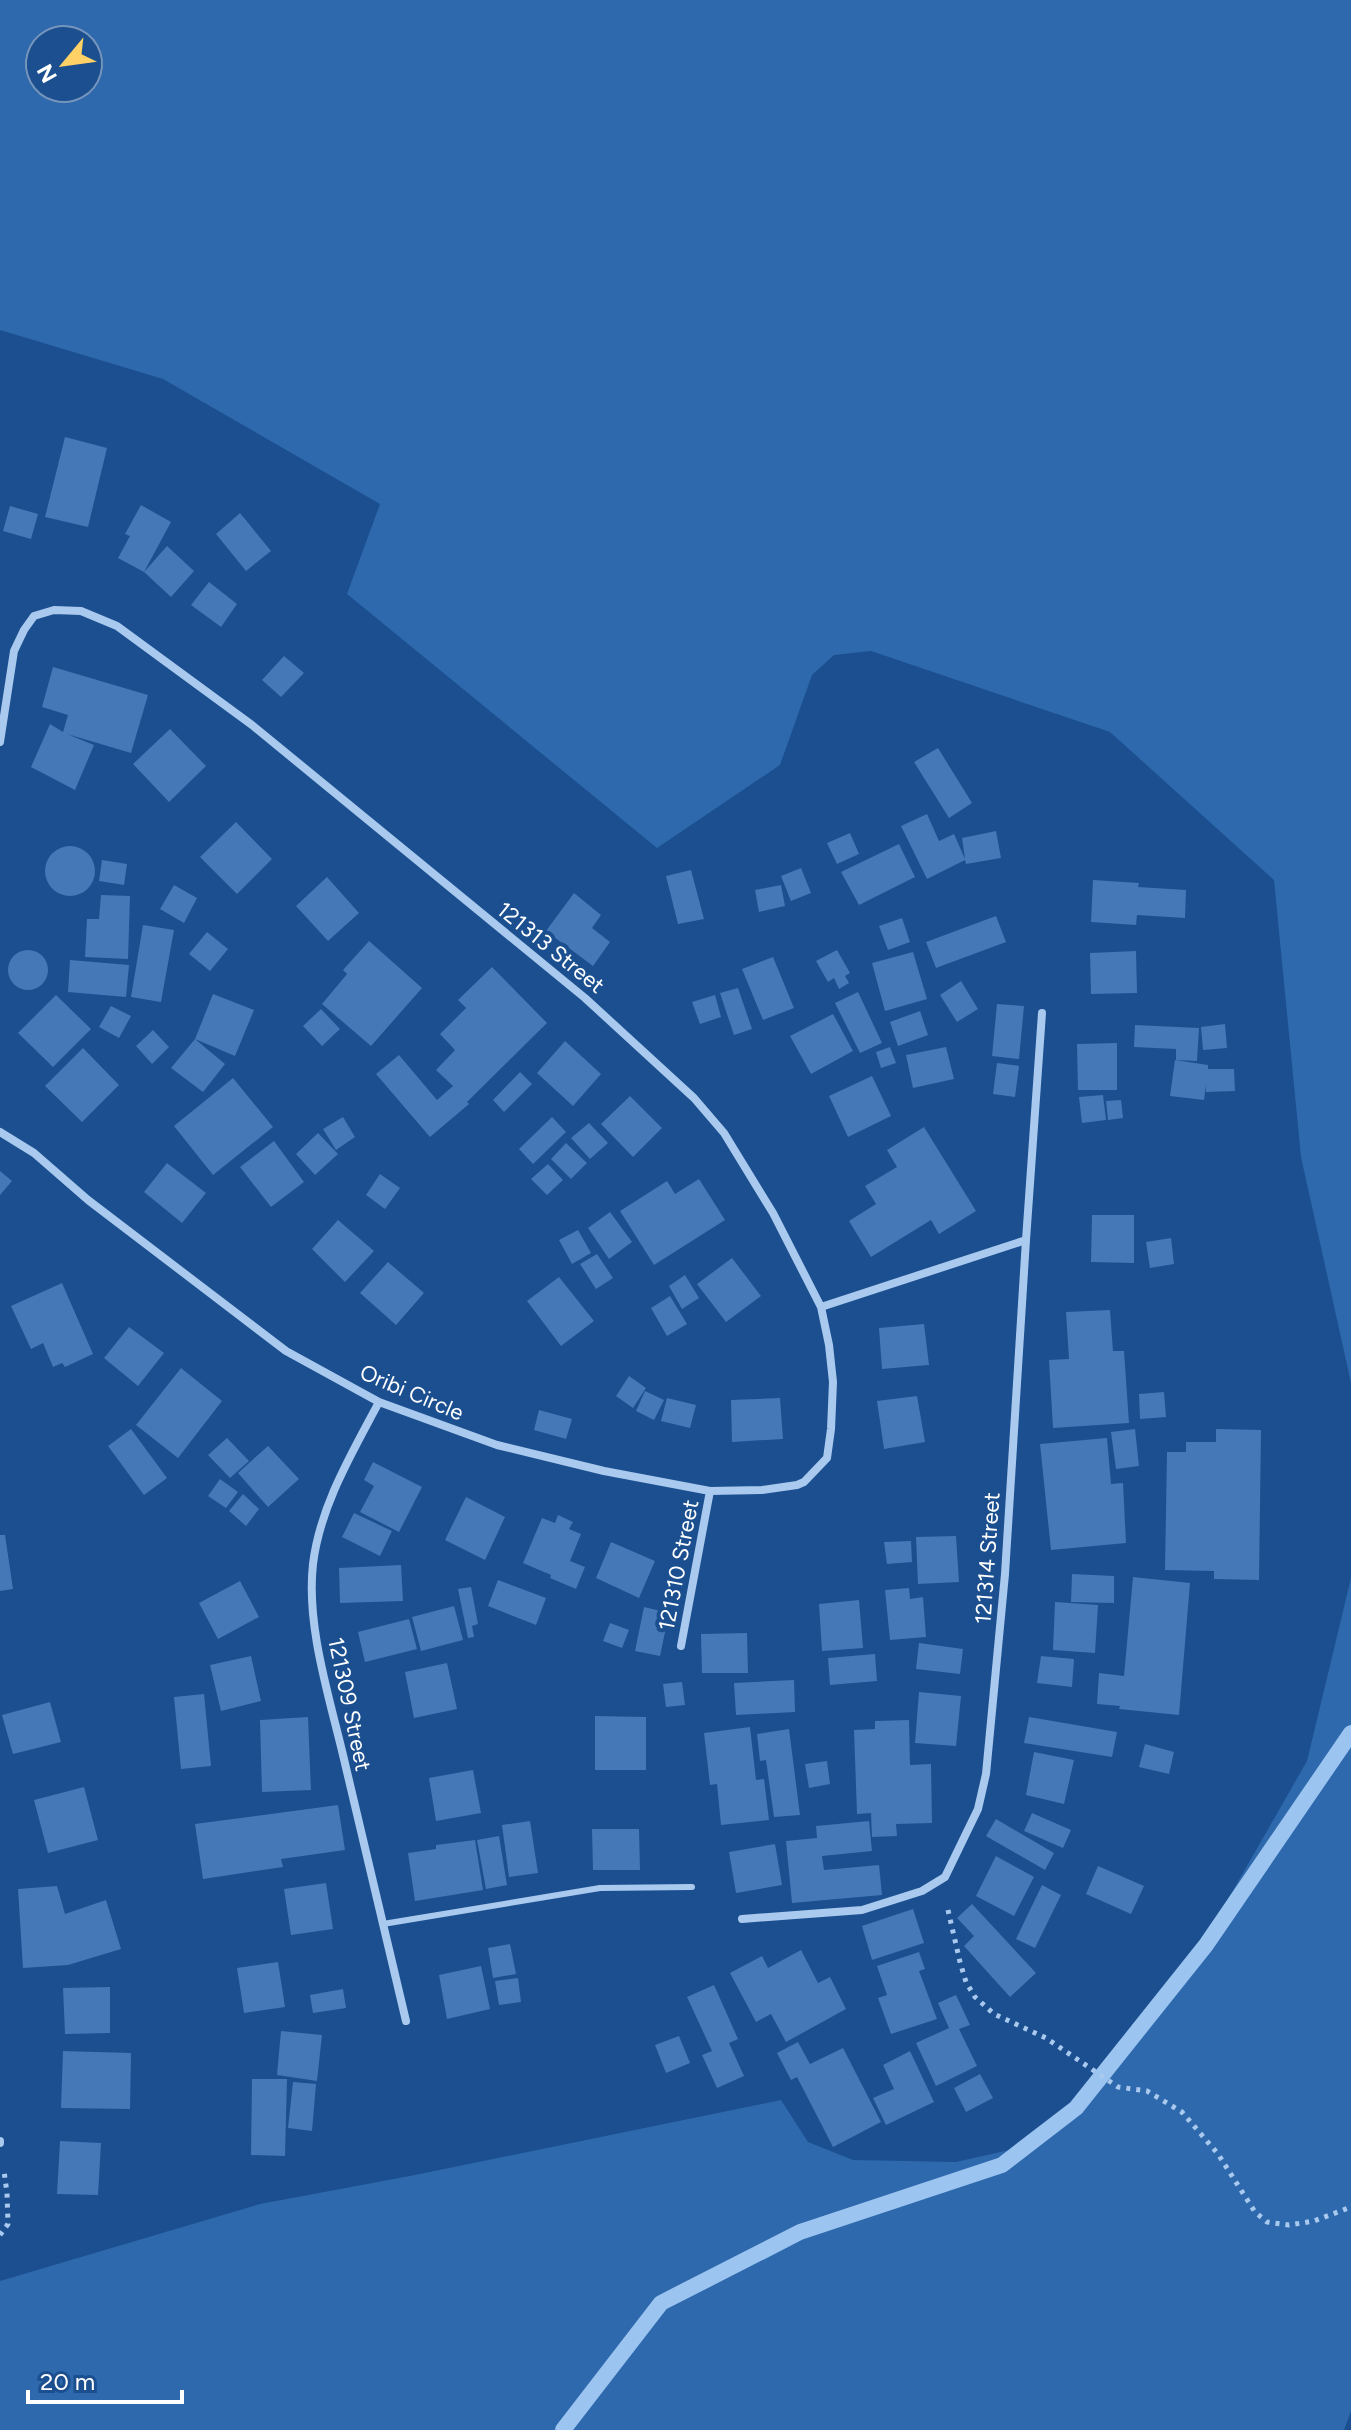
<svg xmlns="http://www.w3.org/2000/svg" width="1351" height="2430" viewBox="0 0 1351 2430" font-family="Figtree,sans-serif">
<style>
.green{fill:#2e69ad;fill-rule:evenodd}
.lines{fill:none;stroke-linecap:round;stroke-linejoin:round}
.stream{stroke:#9cc4f0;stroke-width:16}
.building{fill:#4478b7}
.path{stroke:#a9c9ee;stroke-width:5;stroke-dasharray:4 6;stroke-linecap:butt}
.lane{stroke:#a9c9ee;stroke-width:6}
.street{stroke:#a9c9ee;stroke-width:8}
.labels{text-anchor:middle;stroke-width:8;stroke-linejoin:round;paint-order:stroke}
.street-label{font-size:22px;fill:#fff;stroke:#1b4f8f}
</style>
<rect width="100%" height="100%" fill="#1b4f8f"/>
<!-- green -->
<path class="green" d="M0,0H1351V1383L1301,1157L1274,880L1110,732L871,651L834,655L812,675L780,765L657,848L347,594L380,504L163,379L0,330ZM88,40V88H40V40Z
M1351,1578V2411L1344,2430H0V2281L260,2204L415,2175L781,2100L808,2142L853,2160L956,2162L1009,2150L1075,2106L1204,1941L1307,1761Z"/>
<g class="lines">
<!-- stream -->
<path class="stream" d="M563,2430L661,2303L800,2232L1002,2165L1076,2108L1206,1945L1351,1733"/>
</g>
<!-- building -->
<path class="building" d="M65,437L107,448L88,527L45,517Z
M141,505L171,522L144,572L167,546L194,571L171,597L144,572L118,558L130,536L125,534Z
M10,506L38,514L31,539L3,531Z
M240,513L271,551L246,571L216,534Z
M209,582L237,604L221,627L191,605Z
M284,656L304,673L281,697L262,680Z
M53,667L148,695L131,753L67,734L94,745L75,790L31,767L50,724L63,732L68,715L42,707Z
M170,729L206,766L169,802L133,764Z
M938,748L972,803L949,818L914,762Z
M927,814L939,841L954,834L965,859L962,838L996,831L1001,858L966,864L965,860L927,879L901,826Z
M236,822L272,859L237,894L200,857Z
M850,833L859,854L837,864L827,843Z
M899,844L915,877L859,905L841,872Z
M45 871a25 25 0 1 1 50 0a25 25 0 1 1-50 0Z
M102,860L127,864L124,885L99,881Z
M801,868L811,893L791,901L781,876Z
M691,870L704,919L678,924L666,876Z
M327,877L359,913L328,941L296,906Z
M1093,880L1139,883L1138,887L1186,890L1185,918L1137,915L1136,925L1091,922Z
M174,885L197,898L184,923L160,909Z
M781,885L785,906L759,912L755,890Z
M574,893L601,915L592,928L610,942L593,966L546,931Z
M101,895L130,896L128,959L85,957L87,919H99Z
M996,916L1006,942L936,968L926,942Z
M902,918L910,942L888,950L879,926Z
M143,925L174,930L161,1002L131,997Z
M207,932L228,949L210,971L189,954Z
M369,941L422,988L371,1046L322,1004L347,974L343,970Z
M8 970a20 20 0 1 1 40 0a20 20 0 1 1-40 0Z
M837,950L850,973L845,976L849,983L839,989L834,978L828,982L816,961Z
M1136,951L1137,993L1091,994L1090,953Z
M913,952L927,999L885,1011L872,963Z
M773,957L794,1008L763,1020L742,969Z
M70,960L129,965L126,997L68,992Z
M492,967L547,1023L467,1102L469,1104L430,1137L376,1074L399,1055L437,1100L453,1086L436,1070L455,1050L440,1034L466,1008L458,1000Z
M961,981L978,1009L957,1022L940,995Z
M738,988L752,1029L734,1035L720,993Z
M858,992L882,1043L860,1053L835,1003Z
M213,994L254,1010L235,1056L195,1039Z
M56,995L91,1029L53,1067L18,1033Z
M715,995L721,1017L700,1024L692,1002Z
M997,1004L1024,1006L1019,1059L992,1056Z
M111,1006L131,1016L119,1038L99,1027Z
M321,1009L340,1029L322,1046L303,1026Z
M920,1011L928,1035L898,1046L890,1022Z
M833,1014L853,1051L811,1074L790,1036Z
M1225,1024L1227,1048L1203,1050L1201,1027Z
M1135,1025L1199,1028L1197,1061L1176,1060V1049L1134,1047Z
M153,1030L169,1047L152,1064L136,1046Z
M195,1039L225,1064L203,1092L171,1068Z
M565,1041L601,1074L573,1106L537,1073Z
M1117,1043V1090H1078L1077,1044Z
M890,1047L896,1063L881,1068L876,1052Z
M946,1047L954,1079L913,1088L906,1055Z
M83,1048L119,1085L82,1122L45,1086Z
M1175,1060L1208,1065V1069H1234L1235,1091L1206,1092V1085L1204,1100L1170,1096Z
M997,1063L1019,1066L1015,1097L993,1094Z
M520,1072L532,1084L504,1112L493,1100Z
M872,1076L891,1116L848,1137L829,1096Z
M233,1078L273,1127L213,1175L174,1126Z
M1103,1095L1106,1120L1082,1123L1079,1097Z
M630,1096L662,1128L633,1157L601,1124Z
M1121,1100L1123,1118L1108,1120L1106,1101Z
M343,1117L355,1137L336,1150L323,1129Z
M552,1117L566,1132L533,1164L519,1149Z
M589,1123L608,1143L590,1159L571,1138Z
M924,1127L976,1211L939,1234L931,1220L871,1257L849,1221L876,1204L865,1186L897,1167L887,1150Z
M318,1133L338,1154L315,1175L296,1154Z
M274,1141L304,1182L271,1207L240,1167Z
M566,1143L587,1163L571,1179L551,1159Z
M167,1163L206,1193L182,1223L144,1192Z
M548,1164L563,1180L547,1195L531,1179Z
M0,1171L12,1181L0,1195Z
M380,1174L400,1188L385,1209L366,1195Z
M699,1179L725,1220L654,1265L620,1211L667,1181L675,1194Z
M610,1212L632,1242L609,1259L588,1228Z
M1092,1215H1134V1263L1091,1262Z
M338,1220L374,1251L345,1282L312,1249Z
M578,1230L591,1253L572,1264L559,1240Z
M1171,1238L1174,1264L1150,1268L1146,1242Z
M597,1254L613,1278L596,1289L580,1264Z
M732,1258L761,1296L726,1322L697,1284Z
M388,1262L424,1293L396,1325L360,1293Z
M685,1275L699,1298L682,1309L669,1286Z
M559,1277L594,1321L561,1346L527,1301Z
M62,1283L93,1354L65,1367L62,1363L53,1367L43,1343L31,1349L11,1306Z
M670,1296L687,1324L667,1336L651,1308Z
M1110,1310L1113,1351H1124L1129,1423L1053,1428L1049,1360L1069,1359L1066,1312Z
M924,1324L929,1365L882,1369L879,1328Z
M129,1327L164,1353L138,1386L104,1358Z
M181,1368L222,1401L178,1458L136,1425Z
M629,1376L646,1388L633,1408L616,1396Z
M645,1391L664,1400L654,1420L636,1411Z
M1164,1392L1166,1417L1140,1419L1139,1394Z
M917,1396L925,1442L884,1449L877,1401Z
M667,1398L696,1405L690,1428L661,1421Z
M780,1398L783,1439L732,1442L731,1400Z
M539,1410L572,1419L566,1439L534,1430Z
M131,1429L167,1478L144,1495L108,1446Z
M1135,1429L1139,1466L1116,1469L1111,1432Z
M1216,1429L1261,1430L1259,1580L1214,1579V1571L1165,1570L1167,1452H1186V1442H1216Z
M227,1438L249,1461L230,1478L208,1455Z
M1107,1438L1111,1484L1123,1483L1126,1543L1051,1550L1040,1444Z
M268,1446L299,1479L268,1507L238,1473Z
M373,1462L422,1487L399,1532L360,1512L374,1486L364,1480Z
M220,1479L238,1492L226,1508L208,1496Z
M243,1494L259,1509L246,1526L229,1511Z
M466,1497L505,1517L485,1560L445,1540Z
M354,1513L392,1531L380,1556L342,1537Z
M558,1515L573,1522L569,1529L581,1534L570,1561L585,1567L576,1589L550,1578L551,1575L523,1563L542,1518L555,1523Z
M0,1535H5L13,1589L0,1591Z
M956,1536L959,1582L918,1584L916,1537Z
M911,1541L912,1562L887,1564L884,1542Z
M611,1542L655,1561L639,1598L596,1578Z
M401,1565L403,1601L340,1603L339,1568Z
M1072,1574L1114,1576V1603L1071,1602Z
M1133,1577L1190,1583L1179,1715L1119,1709L1120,1706L1097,1704L1099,1673L1124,1676Z
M498,1580L546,1598L536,1625L488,1606Z
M240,1581L259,1617L218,1639L199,1603Z
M471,1587L478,1624L472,1626L474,1637L468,1638L458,1589Z
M909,1588L910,1599L923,1597L926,1637L890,1640L885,1590Z
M859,1600L863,1648L822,1651L819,1604Z
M1055,1602L1098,1605L1095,1653L1053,1650Z
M454,1606L463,1640L421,1651L412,1617Z
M644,1607L669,1613L660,1656L635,1651Z
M409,1619L417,1649L365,1662L358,1632Z
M610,1623L629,1630L622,1648L603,1641Z
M747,1633L748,1673H702L701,1634Z
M919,1643L963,1649L960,1674L916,1669Z
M875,1654L877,1681L830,1685L828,1658Z
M251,1656L261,1701L221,1711L210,1665Z
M1041,1656L1074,1659L1072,1687L1037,1683Z
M447,1663L457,1709L414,1718L405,1672Z
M794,1680L795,1712L736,1715L734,1683Z
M682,1682L685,1705L666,1707L663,1684Z
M919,1692L961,1696L956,1746L915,1743Z
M204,1694L211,1766L181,1769L174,1697Z
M50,1702L61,1742L13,1754L2,1715Z
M595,1716L646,1717V1770H595Z
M308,1717L311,1790L262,1792L260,1720Z
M1029,1717L1117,1732L1112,1757L1024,1743Z
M909,1720L910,1765L931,1764L932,1823L896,1824L897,1836L872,1837L871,1813L857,1814L854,1730L875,1729V1721Z
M750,1727L756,1780L764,1779L769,1820L721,1825L717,1784L710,1785L704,1733Z
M789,1729L800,1815L774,1817L766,1760L760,1761L757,1734Z
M1145,1744L1174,1752L1169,1774L1139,1767Z
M1034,1752L1074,1760L1064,1804L1026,1795Z
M827,1761L830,1784L809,1788L805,1764Z
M473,1770L481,1813L436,1821L429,1778Z
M84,1787L98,1840L48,1853L34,1800Z
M338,1805L345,1850L281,1859L283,1867L203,1879L195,1824Z
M1032,1813L1071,1830L1063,1848L1024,1831Z
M996,1819L1054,1853L1045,1870L986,1836Z
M530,1821L538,1873L509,1877L502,1825Z
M869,1821L872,1851L822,1856L824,1870L879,1865L882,1895L792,1903L786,1841L817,1838L816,1826Z
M592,1829H639L640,1870H593Z
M499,1836L507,1885L486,1889L477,1840Z
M475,1840L483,1890L415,1901L408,1853L436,1849V1845Z
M775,1844L782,1885L736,1893L729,1852Z
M996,1856L1034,1877L1014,1916L976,1896Z
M1098,1866L1144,1886L1131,1914L1086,1894Z
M326,1883L333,1929L291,1935L284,1889Z
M1042,1885L1061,1895L1035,1948L1016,1939Z
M57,1886L65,1914L106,1900L121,1949L68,1965L23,1968L18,1889Z
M972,1904L1036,1973L1010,1997L964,1946L974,1936L957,1918Z
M913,1909L924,1943L872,1960L862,1926Z
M510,1944L516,1974L493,1978L488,1948Z
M801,1950L818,1983L830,1977L846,2009L786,2042L771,2014L756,2022L730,1973L762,1956L768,1968Z
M919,1952L925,1969L919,1971L937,2019L891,2034L878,1998L887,1995L877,1966Z
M278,1962L285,2007L244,2013L237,1968Z
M481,1966L490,2009L447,2019L439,1975Z
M518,1978L521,2002L499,2005L495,1981Z
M714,1985L738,2039L729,2043L744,2076L717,2088L702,2055L712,2051L687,1997Z
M110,1987V2033L65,2034L63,1988Z
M343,1989L346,2008L313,2013L310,1995Z
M956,1995L970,2025L959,2029L977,2066L936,2086L916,2043L949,2028L938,2003Z
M281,2031L322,2035L317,2081L277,2075Z
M679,2036L690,2063L666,2073L655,2045Z
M798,2042L810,2064L843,2048L881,2122L833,2147L797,2077L791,2080L777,2053Z
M63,2051L131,2053L130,2109L61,2108Z
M910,2051L934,2102L886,2125L873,2098L894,2089L883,2065Z
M980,2074L993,2098L966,2112L954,2088Z
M252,2079H287L285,2156L251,2155Z
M293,2082L316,2084L312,2131L288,2128Z
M60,2141L101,2143L98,2195L57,2194Z"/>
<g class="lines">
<!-- path -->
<path class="path" d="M948,1910L960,1962L966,1982L975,1997L994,2014L1046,2038L1118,2087L1147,2091L1182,2112L1218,2154L1255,2212L1267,2222L1289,2225L1314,2221L1351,2207
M0,2235L8,2224L7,2193L4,2171"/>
<!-- lane -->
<path class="lane" d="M383,1924L600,1888L692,1887"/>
<!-- street -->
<path class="street" d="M0,742L14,651L24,630L34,616L54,610L81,611L117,626L252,725L585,998L694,1098L724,1133L773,1213L821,1307L829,1345L833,1382L831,1429L827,1458L804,1482L797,1485L762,1490L710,1491L604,1471L497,1445L379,1402L286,1351L88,1200L34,1153L0,1132
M1026,1240L1042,1013
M379,1402C352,1453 320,1506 313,1564C306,1625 329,1696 343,1755C364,1844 385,1933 406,2021
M681,1646L710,1491
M742,1919L862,1910L922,1891L945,1877L978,1809L986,1774L1005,1574L1026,1240L821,1307
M0,2141V2143"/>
</g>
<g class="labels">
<!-- street labels -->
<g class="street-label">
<text transform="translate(551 947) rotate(39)" y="8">121313 Street</text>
<text transform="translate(412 1392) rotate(23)" y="8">Oribi Circle</text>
<text transform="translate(987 1558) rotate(-86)" y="8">121314 Street</text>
<text transform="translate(678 1565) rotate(-79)" y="8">121310 Street</text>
<text transform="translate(350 1704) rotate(78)" y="8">121309 Street</text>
</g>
</g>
<!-- north arrow -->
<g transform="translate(64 64) rotate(241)"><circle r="38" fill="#1b4f8f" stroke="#7695bc" stroke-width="2"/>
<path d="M0-6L14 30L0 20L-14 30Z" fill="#ffd166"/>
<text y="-12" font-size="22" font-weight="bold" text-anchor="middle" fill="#ffffff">N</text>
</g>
<!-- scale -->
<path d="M28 2390v12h154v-12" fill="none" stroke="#ffffff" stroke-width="4"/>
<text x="40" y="2390" font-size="24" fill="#ffffff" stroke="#1b4f8f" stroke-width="6" paint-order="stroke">20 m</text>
</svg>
